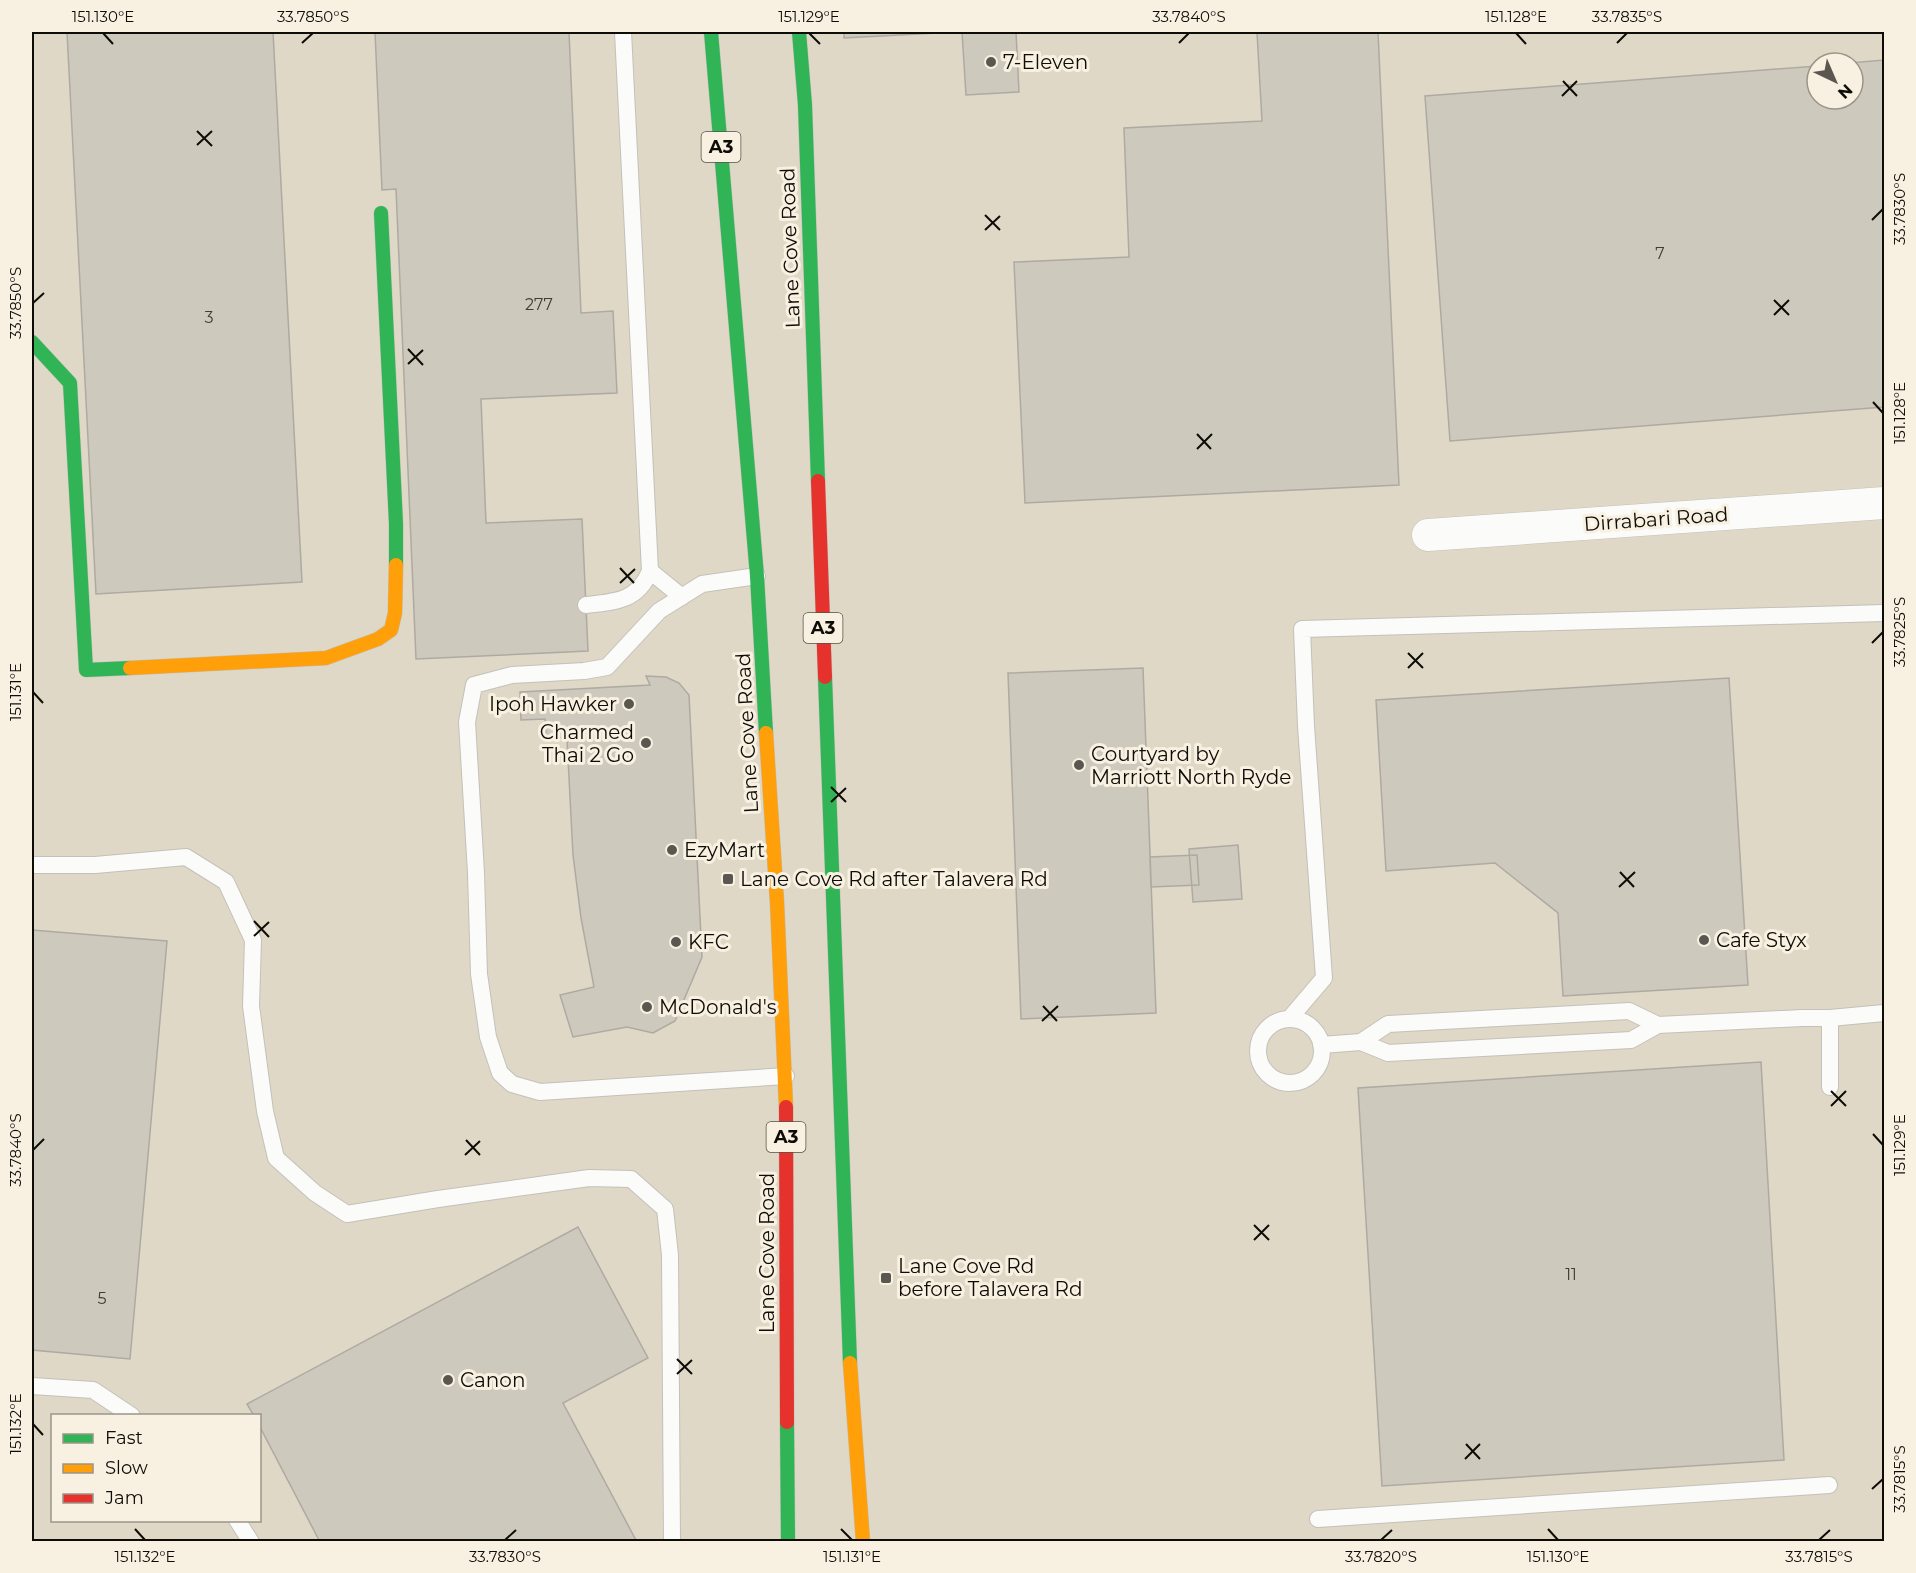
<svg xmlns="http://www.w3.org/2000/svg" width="1916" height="1573" viewBox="0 0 1916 1573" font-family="Montserrat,sans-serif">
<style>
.built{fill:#dfd8c7;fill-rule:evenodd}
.building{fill:#cec9bd;stroke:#adaaa3;stroke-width:1.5}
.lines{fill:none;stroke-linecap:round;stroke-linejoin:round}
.lane-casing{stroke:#c4c0ba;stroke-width:18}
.street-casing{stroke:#c4c0ba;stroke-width:33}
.fast-casing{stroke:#c4c0ba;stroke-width:15}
.slow-casing{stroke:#c4c0ba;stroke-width:15}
.jam-casing{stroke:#c4c0ba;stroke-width:15}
.lane{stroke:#fbfbf9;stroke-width:16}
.street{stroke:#fbfbf9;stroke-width:32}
.fast{stroke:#30b455;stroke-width:14}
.slow{stroke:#ff9f0a;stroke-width:14}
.jam{stroke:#e5322d;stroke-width:14}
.ticks{fill:none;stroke:#0e0c07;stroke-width:2}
.poi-dot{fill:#5a5750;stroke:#f8f1e1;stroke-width:2}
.labels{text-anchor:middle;stroke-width:6;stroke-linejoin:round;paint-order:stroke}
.number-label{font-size:16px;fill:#3f3c36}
.shield{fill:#f8f1e1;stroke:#545148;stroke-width:1.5}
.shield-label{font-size:18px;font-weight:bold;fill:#0e0c07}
.poi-label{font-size:20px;fill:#0e0c07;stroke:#f8f1e1;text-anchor:start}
.street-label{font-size:20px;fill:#0e0c07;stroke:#f8f1e1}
.neatline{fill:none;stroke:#0e0c07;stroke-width:2}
.ticks-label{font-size:15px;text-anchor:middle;fill:#0e0c07}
</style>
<rect width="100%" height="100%" fill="#e6e2d9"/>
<!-- built -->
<path class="built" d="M32,32H1884V1541H32ZM1817,63H1853V99H1817ZM52,1416H260V1520H52Z"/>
<!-- building -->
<path class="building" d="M67,32H273L302,582L96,594Z
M375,32H569L581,313L613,311L617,393L481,399L486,523L582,519L588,651L416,659L396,189L382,190Z
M844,32H956L844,38Z
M962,32H1016L1019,92L966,95Z
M1257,32H1378L1399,485L1025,503L1014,262L1129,257L1124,128L1262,121Z
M1884,60V407L1450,441L1425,96L1817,66V99H1853V63H1849Z
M1143,668L1156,1013L1021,1019L1008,673Z
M646,676L666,677L679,683L689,695L702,957L675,1021L653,1033L627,1027L573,1037L560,995L594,987L581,918L573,855L567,739L546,735L545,719L521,720L520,692L650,685Z
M1729,678L1748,985L1563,996L1558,913L1495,863L1386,871L1376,700Z
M1238,845L1242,899L1193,902L1189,849Z
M1197,855L1199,885L1151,887L1150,857Z
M32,930L167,941L130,1359L32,1350Z
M1761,1062L1784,1460L1382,1486L1358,1088Z
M578,1227L648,1358L563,1403L637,1542H320L260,1427V1416H254L247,1404Z"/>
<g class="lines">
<defs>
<path id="lane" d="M650,571L682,597
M757,576L702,584L659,611L607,667L584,671L512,675L474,685L467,722L476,873L479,974L488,1037L500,1073L512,1084L540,1092L786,1076
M586,605C615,602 638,601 650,571L623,32
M32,865H95L186,857L226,882L253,940L251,1006L265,1111L276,1158L315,1193L347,1214L438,1199L589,1178L631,1179L665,1209L670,1255L672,1542
M1290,1018L1324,978L1306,726L1302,629L1884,613
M1258 1051a32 32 0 1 1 64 0a32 32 0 1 1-64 0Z
M1361,1042L1388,1024L1629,1011L1658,1025
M1321,1045L1361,1042L1388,1053L1631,1040L1658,1025L1802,1018H1830L1884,1013
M1830,1087V1018
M32,1386L93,1390L132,1416
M1318,1519L1829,1485
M237,1520L251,1542"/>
<path id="street" d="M1428,535L1884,503"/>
<path id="fast" d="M711,32L757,576L766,733
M799,32L805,105L818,481
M381,213L396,524V565
M32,342L70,383L86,670L130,668
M825,677L850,1363
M787,1422L788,1542"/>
<path id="slow" d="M130,668L326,658L378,639L391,630L395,613L396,565
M766,733L777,902L786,1107
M850,1363L863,1542"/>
<path id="jam" d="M818,481L825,677
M786,1107L787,1422"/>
</defs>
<!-- lane casing -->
<use href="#lane" class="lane-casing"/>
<!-- street casing -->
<use href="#street" class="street-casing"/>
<!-- fast casing -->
<use href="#fast" class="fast-casing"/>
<!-- slow casing -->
<use href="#slow" class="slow-casing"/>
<!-- jam casing -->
<use href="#jam" class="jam-casing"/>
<!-- lane -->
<use href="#lane" class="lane"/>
<!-- street -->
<use href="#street" class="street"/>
<!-- fast -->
<use href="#fast" class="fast"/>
<!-- slow -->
<use href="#slow" class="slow"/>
<!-- jam -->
<use href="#jam" class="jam"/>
</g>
<!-- ticks -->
<path class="ticks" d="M103,33L113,44M809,33L820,44M1516,33L1526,44M302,43L313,33M1179,43L1189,33M1617,43L1627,33M1563,81L1577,96M1562,96L1577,81M197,131L212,146M197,145L212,131M985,215L1000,230M1872,220L1883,209M985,230L1000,216M1774,300L1789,315M33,303L44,293M1774,315L1789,300M408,349L423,365M408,364L423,350M1873,402L1883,413M1197,434L1211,449M1197,449L1212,434M620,568L634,583M620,583L635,569M1872,643L1883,632M1408,653L1423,668M1408,668L1423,653M33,692L43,703M831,787L846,802M831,802L846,788M1620,872L1634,887M1619,887L1635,872M254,921L269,937M254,936L269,922M1043,1006L1057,1021M1042,1021L1058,1006M1831,1091L1846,1106M1831,1106L1846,1091M1873,1134L1883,1145M466,1140L480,1155M33,1150L44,1139M465,1155L480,1141M1254,1225L1269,1240M1254,1240L1269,1225M677,1359L692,1374M677,1374L692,1360M33,1424L43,1435M1466,1444L1480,1459M1465,1459L1480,1444M1872,1489L1883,1479M135,1529L145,1540M841,1529L852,1540M1548,1529L1558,1540M505,1540L516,1530M1381,1540L1392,1530M1819,1540L1830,1530"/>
<!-- markers -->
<g class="poi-dot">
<circle cx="991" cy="62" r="6"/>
<circle cx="629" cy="704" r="6"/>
<circle cx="646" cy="743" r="6"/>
<circle cx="1079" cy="765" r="6"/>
<circle cx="672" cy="850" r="6"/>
<rect x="722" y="873" width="12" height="12" rx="3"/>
<circle cx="1704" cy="940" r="6"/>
<circle cx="676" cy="942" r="6"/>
<circle cx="647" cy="1007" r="6"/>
<rect x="880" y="1272" width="12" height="12" rx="3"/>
<circle cx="448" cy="1380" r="6"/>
</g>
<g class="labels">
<!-- number labels -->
<g class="number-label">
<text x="1660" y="259">7</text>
<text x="539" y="310">277</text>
<text x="209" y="323">3</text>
<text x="1571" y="1280">11</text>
<text x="102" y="1304">5</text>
</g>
<!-- shield labels -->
<g class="shield">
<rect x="701.5" y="132" width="39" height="30" rx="4.5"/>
<rect x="803.5" y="613" width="39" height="30" rx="4.5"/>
<rect x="766.5" y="1122" width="39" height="30" rx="4.5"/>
</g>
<g class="shield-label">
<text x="721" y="153">A3</text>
<text x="823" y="634">A3</text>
<text x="786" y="1143">A3</text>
</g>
<!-- poi labels -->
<g class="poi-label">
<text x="1003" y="69">7-Eleven</text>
<text x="617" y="711" text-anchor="end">Ipoh Hawker</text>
<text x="634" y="739" text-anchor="end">Charmed<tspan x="634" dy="23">Thai 2 Go</tspan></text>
<text x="1091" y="761">Courtyard by<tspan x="1091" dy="23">Marriott North Ryde</tspan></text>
<text x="684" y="857">EzyMart</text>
<text x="740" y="886">Lane Cove Rd after Talavera Rd</text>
<text x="1716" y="947">Cafe Styx</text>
<text x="688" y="949">KFC</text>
<text x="659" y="1014">McDonald's</text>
<text x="898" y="1273">Lane Cove Rd<tspan x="898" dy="23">before Talavera Rd</tspan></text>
<text x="460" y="1387">Canon</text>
</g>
<!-- street labels -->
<g class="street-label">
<text transform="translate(790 248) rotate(-92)" y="7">Lane Cove Road</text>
<text transform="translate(1656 519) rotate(-4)" y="7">Dirrabari Road</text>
<text transform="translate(747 733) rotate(-93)" y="7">Lane Cove Road</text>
<text transform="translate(767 1253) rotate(-90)" y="7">Lane Cove Road</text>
</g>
</g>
<!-- border -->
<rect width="1916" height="1573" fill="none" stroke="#f8f1e1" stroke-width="66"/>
<!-- legend -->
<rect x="51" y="1414" width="210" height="108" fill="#f8f1e1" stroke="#9a958a" stroke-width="1.5"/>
<rect x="63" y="1434" width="30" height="9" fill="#30b455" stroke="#9a958a" stroke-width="1.5"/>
<text x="105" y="1444" font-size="18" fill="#0e0c07">Fast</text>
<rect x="63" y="1464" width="30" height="9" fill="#ff9f0a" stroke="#9a958a" stroke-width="1.5"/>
<text x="105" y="1474" font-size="18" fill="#0e0c07">Slow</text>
<rect x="63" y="1494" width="30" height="9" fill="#e5322d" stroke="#9a958a" stroke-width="1.5"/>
<text x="105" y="1504" font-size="18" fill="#0e0c07">Jam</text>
<!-- north arrow -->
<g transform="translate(1835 81) rotate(136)"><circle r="28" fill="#f8f1e1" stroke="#9a958a" stroke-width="1.5"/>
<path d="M0-4.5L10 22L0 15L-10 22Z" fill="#5a5750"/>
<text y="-9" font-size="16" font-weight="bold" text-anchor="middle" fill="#0e0c07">N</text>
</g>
<rect x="33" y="33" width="1850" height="1507" class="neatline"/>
<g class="ticks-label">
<text x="103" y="22">151.130°E</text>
<text x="313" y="22">33.7850°S</text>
<text x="809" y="22">151.129°E</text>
<text x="1189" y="22">33.7840°S</text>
<text x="1516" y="22">151.128°E</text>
<text x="1627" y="22">33.7835°S</text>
<text transform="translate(1900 209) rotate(-90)" y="5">33.7830°S</text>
<text transform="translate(16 303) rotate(-90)" y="5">33.7850°S</text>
<text transform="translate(1900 413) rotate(-90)" y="5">151.128°E</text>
<text transform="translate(1900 632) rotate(-90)" y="5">33.7825°S</text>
<text transform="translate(16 692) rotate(-90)" y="5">151.131°E</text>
<text transform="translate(1900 1145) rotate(-90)" y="5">151.129°E</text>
<text transform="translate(16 1150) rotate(-90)" y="5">33.7840°S</text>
<text transform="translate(16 1424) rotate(-90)" y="5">151.132°E</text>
<text transform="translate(1900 1479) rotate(-90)" y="5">33.7815°S</text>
<text x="145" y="1562">151.132°E</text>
<text x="505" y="1562">33.7830°S</text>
<text x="852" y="1562">151.131°E</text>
<text x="1381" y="1562">33.7820°S</text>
<text x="1558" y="1562">151.130°E</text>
<text x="1819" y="1562">33.7815°S</text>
</g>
</svg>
